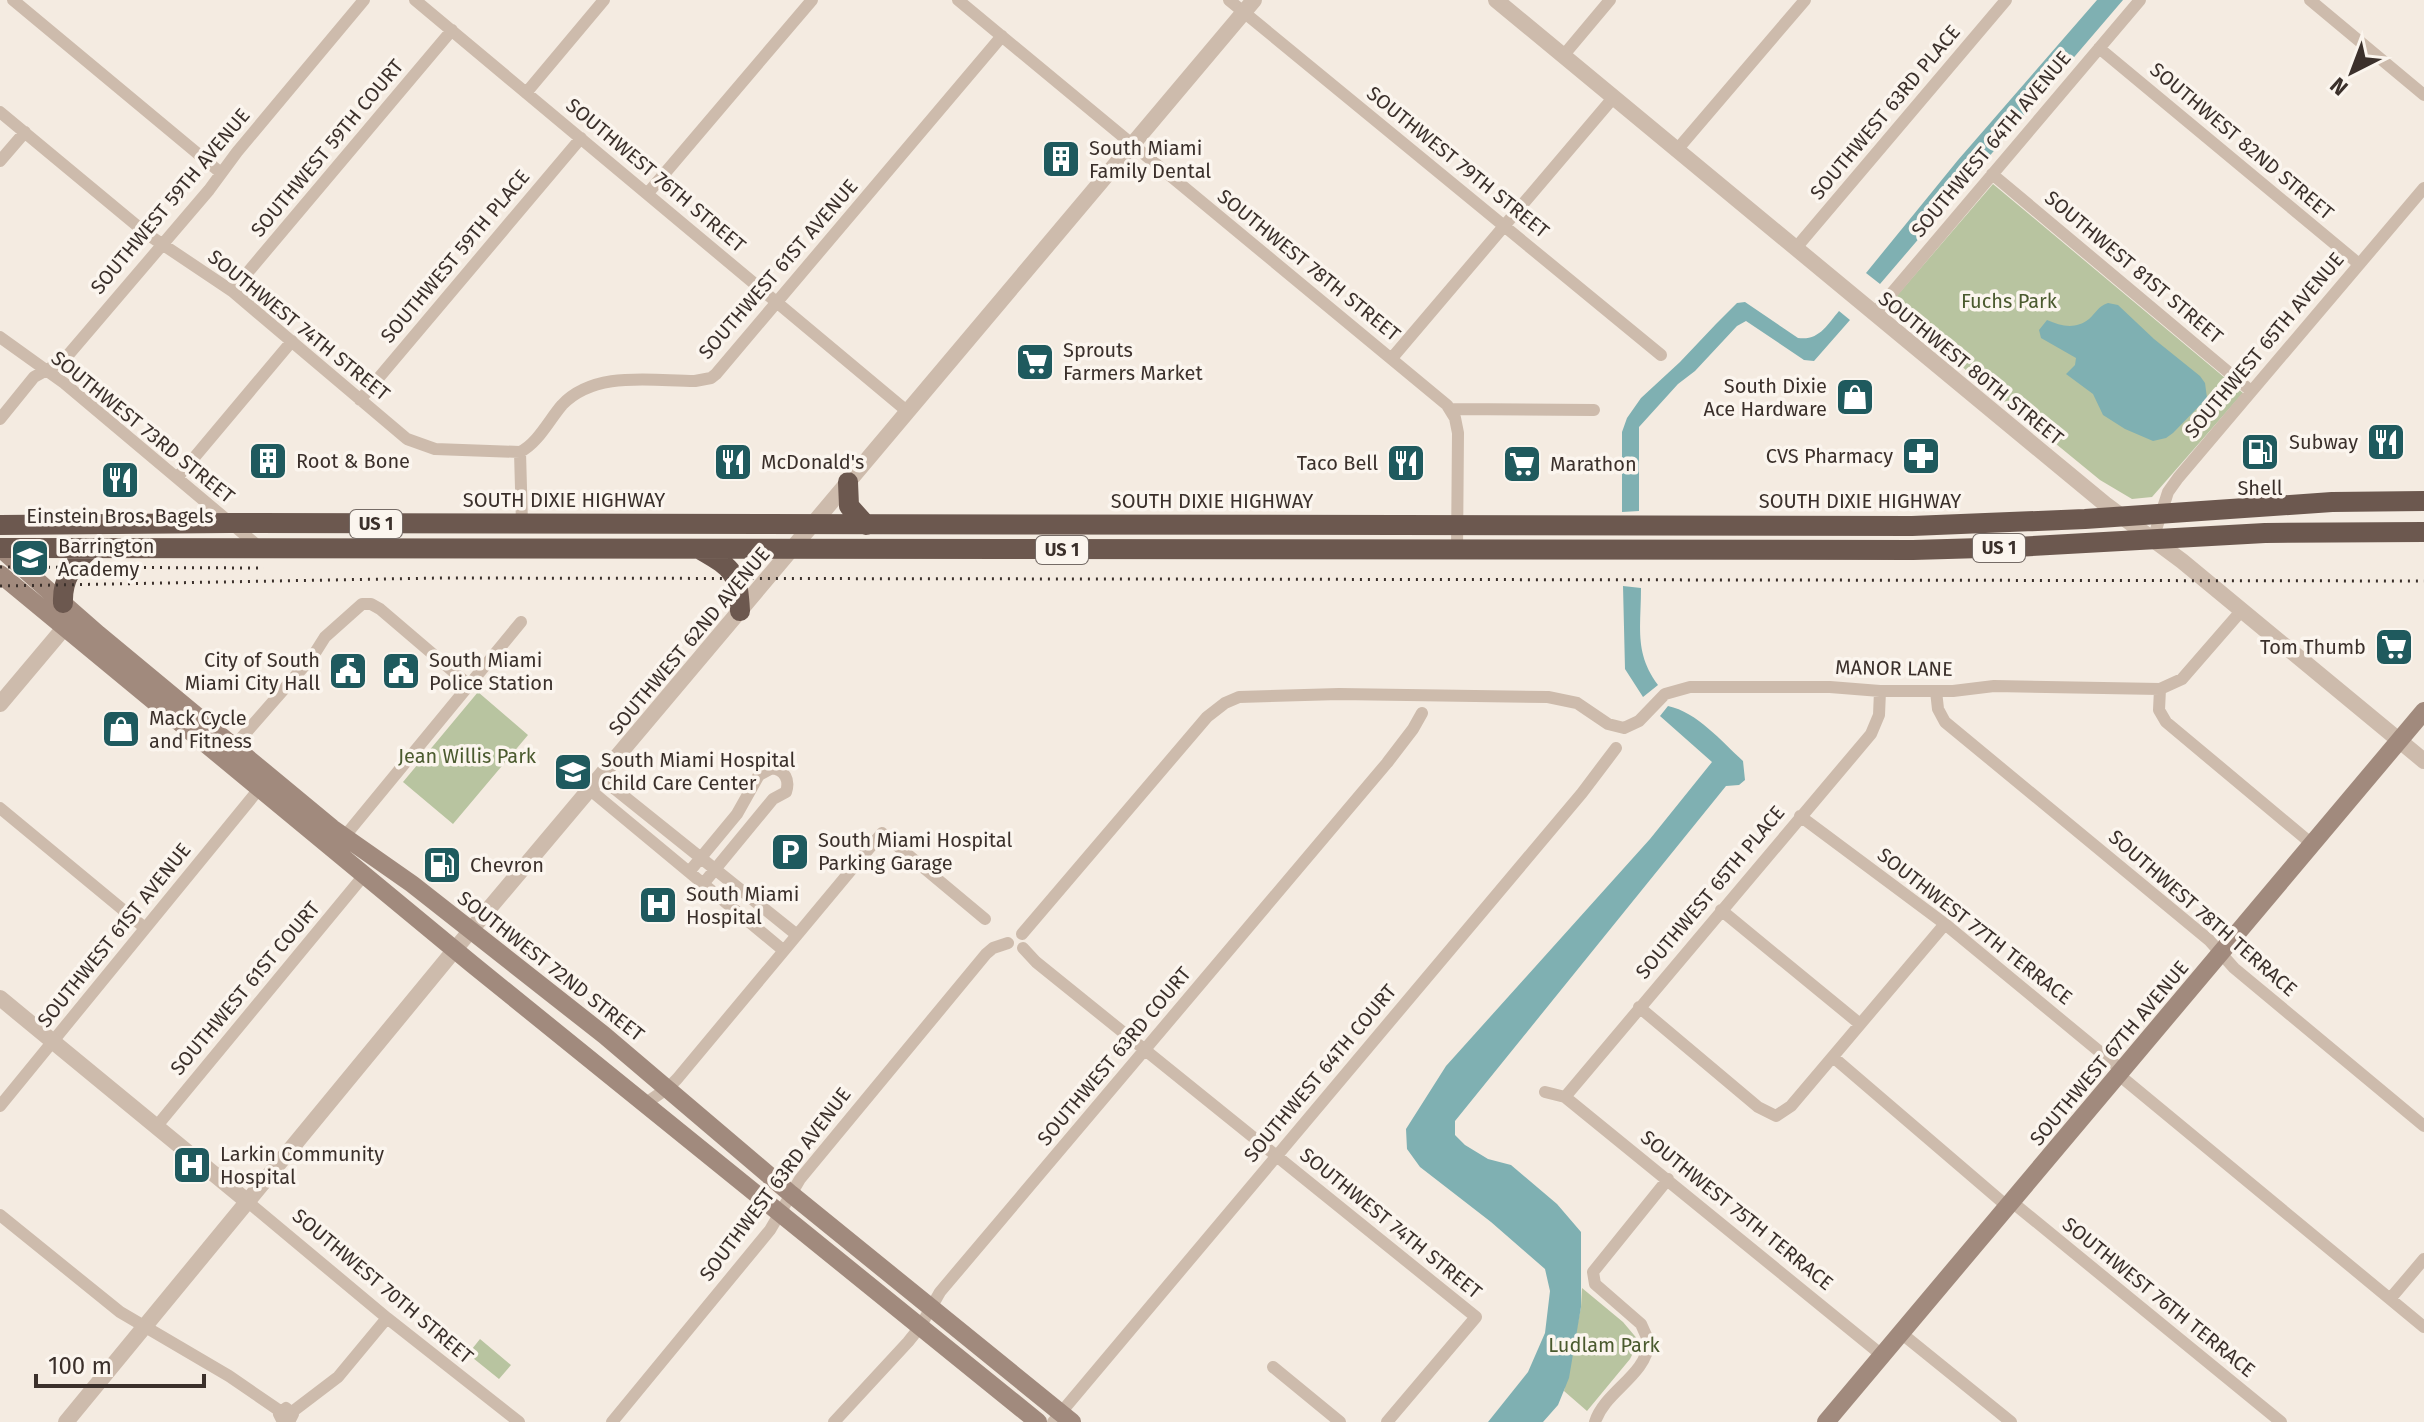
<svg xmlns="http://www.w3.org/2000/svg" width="2424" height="1422" viewBox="0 0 2424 1422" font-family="'Fira Sans',sans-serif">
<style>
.green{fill:#b8c4a0}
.water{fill:#7fb0b2}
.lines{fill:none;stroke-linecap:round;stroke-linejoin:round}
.minor{stroke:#cdbbac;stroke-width:12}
.tertiary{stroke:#cdbbac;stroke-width:16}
.secondary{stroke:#a18a7d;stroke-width:18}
.trunk{stroke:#6c584f;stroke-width:20}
.rail{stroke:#3b302b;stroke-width:3;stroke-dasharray:2 6;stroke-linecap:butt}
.labels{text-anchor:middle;stroke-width:7;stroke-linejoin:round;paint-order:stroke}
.shield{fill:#fbf5ee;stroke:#756b66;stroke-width:2}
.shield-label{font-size:18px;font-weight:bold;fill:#3b302b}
.street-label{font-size:20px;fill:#3b302b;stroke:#fbf5ee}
.poi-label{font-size:20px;fill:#3b302b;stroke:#fbf5ee;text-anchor:start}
.park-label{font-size:20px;fill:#4a5a2e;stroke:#fbf5ee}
</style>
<rect width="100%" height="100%" fill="#f4ebe1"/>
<!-- green -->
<path class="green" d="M1993,184L2243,393L2152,497L2132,499L2100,480L1888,306Z
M478,692L528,735L453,824L403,782Z
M1582,1288L1623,1322L1639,1341L1630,1359L1587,1411L1564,1391L1581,1307Z
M480,1339L511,1365L499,1379L468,1354Z"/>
<!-- water -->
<path class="water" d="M2097,0H2123L1880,284L1866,273L1958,160Z
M1745,302L1798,338C1819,341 1827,325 1839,311L1850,320L1814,361L1804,360L1746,321L1737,326L1695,371L1678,384L1639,427V511L1622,512V432L1627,418L1641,398L1680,362L1716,324L1737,303Z
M2108,303L2118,305L2154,339L2200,376L2205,383L2207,398L2173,433L2166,438L2153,441L2125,429L2103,415L2093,394L2066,374L2075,365L2076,358L2041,338L2039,330L2047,320C2061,326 2075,330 2089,319C2097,312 2097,307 2108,303Z
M1623,586L1641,588C1641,627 1634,653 1658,685L1643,697L1625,669Z
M1668,706C1697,712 1722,742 1743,761L1745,780L1739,785L1726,786L1455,1121V1135L1465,1145L1488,1159L1511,1165L1557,1204L1581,1232V1307L1569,1378L1558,1405L1543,1422H1488L1528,1372L1545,1333L1550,1291L1545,1269L1491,1222L1420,1167L1407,1149L1406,1129L1446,1066L1650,839L1712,762L1660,716Z"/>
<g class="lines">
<!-- minor -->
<path class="minor" d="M13,0L221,173
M415,0L908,412
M958,0L1447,405L1455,418L1458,433L1457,551
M1229,0L1661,355
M2310,0L2424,95
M2099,48L2359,264
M1563,56L1610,0
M526,93L604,0
M0,112L147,234L232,291L407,439L435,449L520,452
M1676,151L1805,0
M0,161L25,132
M1992,174L2251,391
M648,193L812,0
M1795,249L2006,0
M232,291L452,30
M1876,316L1880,307L2140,0
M0,337L64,383L258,546
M1392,358L1613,98
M360,400L581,138
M1450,409L1594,410
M0,419L34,377L63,361L209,190L237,152L364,0
M177,478L292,341
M522,524L520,452C538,443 549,420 562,405C595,370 652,381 695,381L711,378L716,374L1002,36
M2153,539L2168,492L2178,478L2424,188
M2160,689L2159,710L2166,722L2312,844
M1936,691L1938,709L1945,722L2209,940L2234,968L2424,1126
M229,752L313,656L325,637L362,604H371L380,609L469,685
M600,777L797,935
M589,789L783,950
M0,808L145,928
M1800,816L1945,924L2123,1071
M340,842L521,622
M689,872L737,814L759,775L772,768C785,770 790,780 786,792L773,799L703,884
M1721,910L1860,1024
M1022,934L1207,717L1225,703L1239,697L1339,694L1548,697L1577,703L1608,724L1624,728L1639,721L1665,694L1690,687H1830L1880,691H1953L1994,686L2160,689L2182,679L2242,610
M1023,948L1036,962L1476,1317L1387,1422
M1639,1007L1758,1107L1776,1116L1791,1106L1945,924
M1833,1057L2008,1207
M2119,1075L2424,1327
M1545,1092L1565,1097L1883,1356
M1565,1097L1871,734L1879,715L1880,691
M646,1103L668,1088L677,1079L882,833L985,919
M0,1106L259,789
M156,1127L365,874
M248,1202L387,1318L519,1422
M2012,1202L2281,1422
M0,1215L120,1312L229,1376L280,1411
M2390,1299L2424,1259
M1901,1333L2011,1422
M1273,1367L1340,1422
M292,1412L338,1377L387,1318
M283,1422L279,1414L286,1408L293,1414L289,1422
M612,1422L770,1230L800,1179L986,954L993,948L1008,943
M834,1422L908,1342L920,1327L940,1292L1387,763L1413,729L1422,713
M1053,1422L1582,793L1616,748
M1595,1422C1605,1391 1646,1376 1649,1342L1641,1324L1595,1284L1593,1272L1668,1179"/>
<!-- tertiary -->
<path class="tertiary" d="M1496,0L2105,504L2182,561L2424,761
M0,704L64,628
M0,998L248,1202
M66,1422L471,930L1254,0"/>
<!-- secondary -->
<path class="secondary" d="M0,548L98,634L332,828L412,884L604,1035L791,1194L1072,1422
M0,574L472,964L1038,1422
M1826,1422L2424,711"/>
<!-- trunk -->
<path class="trunk" d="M848,482L849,506L866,525
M0,525L230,523L1912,526L2085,519L2332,502L2424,501
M0,548L1913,550L2016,547L2265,533L2424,532
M701,550C734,569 738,573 740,611
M63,603C62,579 73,564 90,549"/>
<!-- rail -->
<path class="rail" d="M0,567L264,568
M0,586L440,578L2424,581"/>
</g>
<!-- icons -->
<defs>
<symbol id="building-square" viewBox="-11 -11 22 22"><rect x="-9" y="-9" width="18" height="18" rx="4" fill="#1f5a5e" stroke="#fbf5ee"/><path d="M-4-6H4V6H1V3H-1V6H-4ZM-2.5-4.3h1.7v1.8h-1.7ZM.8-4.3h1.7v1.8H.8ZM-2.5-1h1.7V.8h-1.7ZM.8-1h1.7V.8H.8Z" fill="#fff"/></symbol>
<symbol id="supermarket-square" viewBox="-11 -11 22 22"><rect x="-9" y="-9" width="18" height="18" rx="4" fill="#1f5a5e" stroke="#fbf5ee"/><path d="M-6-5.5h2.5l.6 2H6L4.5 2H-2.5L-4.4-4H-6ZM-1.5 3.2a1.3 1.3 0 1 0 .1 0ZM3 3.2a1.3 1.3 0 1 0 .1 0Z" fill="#fff"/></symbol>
<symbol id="shop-square" viewBox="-11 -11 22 22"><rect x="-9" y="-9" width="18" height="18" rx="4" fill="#1f5a5e" stroke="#fbf5ee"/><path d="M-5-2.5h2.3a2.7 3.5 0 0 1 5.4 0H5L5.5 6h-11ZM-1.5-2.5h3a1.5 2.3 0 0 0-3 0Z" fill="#fff"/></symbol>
<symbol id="restaurant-square" viewBox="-11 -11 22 22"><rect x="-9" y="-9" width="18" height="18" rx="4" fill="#1f5a5e" stroke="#fbf5ee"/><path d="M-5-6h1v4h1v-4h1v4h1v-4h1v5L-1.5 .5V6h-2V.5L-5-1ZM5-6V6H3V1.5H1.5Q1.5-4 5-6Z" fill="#fff"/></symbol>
<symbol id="fuel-square" viewBox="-11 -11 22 22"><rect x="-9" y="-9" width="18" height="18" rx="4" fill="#1f5a5e" stroke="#fbf5ee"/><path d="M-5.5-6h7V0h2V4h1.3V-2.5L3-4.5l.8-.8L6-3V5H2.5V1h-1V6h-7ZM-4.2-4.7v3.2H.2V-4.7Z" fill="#fff"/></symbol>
<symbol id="pharmacy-square" viewBox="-11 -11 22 22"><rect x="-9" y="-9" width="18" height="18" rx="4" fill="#1f5a5e" stroke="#fbf5ee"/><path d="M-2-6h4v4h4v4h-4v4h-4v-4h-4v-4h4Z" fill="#fff"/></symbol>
<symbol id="school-square" viewBox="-11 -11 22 22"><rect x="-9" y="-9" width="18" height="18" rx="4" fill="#1f5a5e" stroke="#fbf5ee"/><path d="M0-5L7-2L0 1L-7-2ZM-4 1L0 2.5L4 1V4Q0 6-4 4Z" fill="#fff"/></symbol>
<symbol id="civic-square" viewBox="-11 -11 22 22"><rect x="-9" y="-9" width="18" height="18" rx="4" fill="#1f5a5e" stroke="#fbf5ee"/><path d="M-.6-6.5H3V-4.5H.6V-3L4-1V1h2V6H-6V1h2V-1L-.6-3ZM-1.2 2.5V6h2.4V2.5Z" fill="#fff"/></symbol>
<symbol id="parking-square" viewBox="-11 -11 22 22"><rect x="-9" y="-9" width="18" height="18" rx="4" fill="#1f5a5e" stroke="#fbf5ee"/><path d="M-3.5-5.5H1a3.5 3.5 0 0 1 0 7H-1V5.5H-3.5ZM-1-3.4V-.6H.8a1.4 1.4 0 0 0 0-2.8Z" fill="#fff"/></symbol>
<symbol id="hospital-square" viewBox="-11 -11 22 22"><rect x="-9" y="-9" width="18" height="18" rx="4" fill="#1f5a5e" stroke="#fbf5ee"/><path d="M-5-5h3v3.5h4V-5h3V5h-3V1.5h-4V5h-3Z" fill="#fff"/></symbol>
</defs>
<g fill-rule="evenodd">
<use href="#building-square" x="1039" y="137" width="44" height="44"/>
<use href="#supermarket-square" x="1013" y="340" width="44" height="44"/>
<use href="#shop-square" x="1833" y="375" width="44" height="44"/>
<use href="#restaurant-square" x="2364" y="420" width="44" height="44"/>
<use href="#fuel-square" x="2238" y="430" width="44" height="44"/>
<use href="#pharmacy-square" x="1899" y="434" width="44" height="44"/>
<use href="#building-square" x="246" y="439" width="44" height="44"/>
<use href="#restaurant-square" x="711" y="440" width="44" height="44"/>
<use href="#restaurant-square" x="1384" y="441" width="44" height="44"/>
<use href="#supermarket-square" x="1500" y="442" width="44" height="44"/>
<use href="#restaurant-square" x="98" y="458" width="44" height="44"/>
<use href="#school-square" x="8" y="536" width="44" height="44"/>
<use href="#supermarket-square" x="2372" y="625" width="44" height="44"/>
<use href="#civic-square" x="326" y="649" width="44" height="44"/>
<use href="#civic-square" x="379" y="649" width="44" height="44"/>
<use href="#shop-square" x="99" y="707" width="44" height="44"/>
<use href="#school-square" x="551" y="750" width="44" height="44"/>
<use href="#parking-square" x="768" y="830" width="44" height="44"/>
<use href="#fuel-square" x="420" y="843" width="44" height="44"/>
<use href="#hospital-square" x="636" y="883" width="44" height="44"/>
<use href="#hospital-square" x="170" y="1143" width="44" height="44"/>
</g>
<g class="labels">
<!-- shield labels -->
<g class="shield">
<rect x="350" y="510" width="52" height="28" rx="6"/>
<rect x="1973" y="534" width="52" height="28" rx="6"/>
<rect x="1036" y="536" width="52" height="28" rx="6"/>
</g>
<g class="shield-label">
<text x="376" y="530">US 1</text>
<text x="1999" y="554">US 1</text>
<text x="1062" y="556">US 1</text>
</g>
<!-- street labels -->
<g class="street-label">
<text transform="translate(1885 112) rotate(-50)" y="7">SOUTHWEST 63RD PLACE</text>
<text transform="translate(2242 141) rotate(40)" y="7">SOUTHWEST 82ND STREET</text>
<text transform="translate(1991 144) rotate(-50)" y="7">SOUTHWEST 64TH AVENUE</text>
<text transform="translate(327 148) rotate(-50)" y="7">SOUTHWEST 59TH COURT</text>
<text transform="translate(1458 162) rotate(39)" y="7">SOUTHWEST 79TH STREET</text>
<text transform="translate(656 175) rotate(40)" y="7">SOUTHWEST 76TH STREET</text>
<text transform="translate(170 201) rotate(-50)" y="7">SOUTHWEST 59TH AVENUE</text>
<text transform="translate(455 256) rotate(-50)" y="7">SOUTHWEST 59TH PLACE</text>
<text transform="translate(1309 265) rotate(39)" y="7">SOUTHWEST 78TH STREET</text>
<text transform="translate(2134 267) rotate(40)" y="7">SOUTHWEST 81ST STREET</text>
<text transform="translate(778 269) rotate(-49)" y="7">SOUTHWEST 61ST AVENUE</text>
<text transform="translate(299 325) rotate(39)" y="7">SOUTHWEST 74TH STREET</text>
<text transform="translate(2264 345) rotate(-50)" y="7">SOUTHWEST 65TH AVENUE</text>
<text transform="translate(1971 368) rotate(39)" y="7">SOUTHWEST 80TH STREET</text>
<text transform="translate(143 427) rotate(39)" y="7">SOUTHWEST 73RD STREET</text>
<text x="564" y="507">SOUTH DIXIE HIGHWAY</text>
<text x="1212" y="508">SOUTH DIXIE HIGHWAY</text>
<text x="1860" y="508">SOUTH DIXIE HIGHWAY</text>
<text transform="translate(689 641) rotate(-50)" y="7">SOUTHWEST 62ND AVENUE</text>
<text transform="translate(1894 668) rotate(1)" y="7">MANOR LANE</text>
<text transform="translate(1710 892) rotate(-50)" y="7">SOUTHWEST 65TH PLACE</text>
<text transform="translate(2203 913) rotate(41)" y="7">SOUTHWEST 78TH TERRACE</text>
<text transform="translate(1975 926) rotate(38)" y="7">SOUTHWEST 77TH TERRACE</text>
<text transform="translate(114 935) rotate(-51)" y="7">SOUTHWEST 61ST AVENUE</text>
<text transform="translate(551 966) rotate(38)" y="7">SOUTHWEST 72ND STREET</text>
<text transform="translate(245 988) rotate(-50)" y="7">SOUTHWEST 61ST COURT</text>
<text transform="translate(2109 1053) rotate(-50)" y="7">SOUTHWEST 67TH AVENUE</text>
<text transform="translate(1114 1056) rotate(-50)" y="7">SOUTHWEST 63RD COURT</text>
<text transform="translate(1320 1073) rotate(-50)" y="7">SOUTHWEST 64TH COURT</text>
<text transform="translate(775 1184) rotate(-53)" y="7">SOUTHWEST 63RD AVENUE</text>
<text transform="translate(1737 1210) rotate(39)" y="7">SOUTHWEST 75TH TERRACE</text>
<text transform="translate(1391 1223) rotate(39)" y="7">SOUTHWEST 74TH STREET</text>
<text transform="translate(383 1286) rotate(40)" y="7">SOUTHWEST 70TH STREET</text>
<text transform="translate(2159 1297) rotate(39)" y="7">SOUTHWEST 76TH TERRACE</text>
</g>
<!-- poi labels -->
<g class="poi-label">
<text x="1089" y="155">South Miami<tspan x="1089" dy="23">Family Dental</tspan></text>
<text x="1063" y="357">Sprouts<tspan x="1063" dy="23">Farmers Market</tspan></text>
<text x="1827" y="393" text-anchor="end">South Dixie<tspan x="1827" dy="23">Ace Hardware</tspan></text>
<text x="2358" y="449" text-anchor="end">Subway</text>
<text x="1893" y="463" text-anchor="end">CVS Pharmacy</text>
<text x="296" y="468">Root &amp; Bone</text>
<text x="761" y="469">McDonald's</text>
<text x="1378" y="470" text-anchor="end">Taco Bell</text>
<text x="1550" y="471">Marathon</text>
<text x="2260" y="495" text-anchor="middle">Shell</text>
<text x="120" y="523" text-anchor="middle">Einstein Bros. Bagels</text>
<text x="58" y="553">Barrington<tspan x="58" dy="23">Academy</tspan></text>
<text x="2366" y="654" text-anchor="end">Tom Thumb</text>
<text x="320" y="667" text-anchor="end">City of South<tspan x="320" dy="23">Miami City Hall</tspan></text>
<text x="429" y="667">South Miami<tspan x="429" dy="23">Police Station</tspan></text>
<text x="149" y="725">Mack Cycle<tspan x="149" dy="23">and Fitness</tspan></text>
<text x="601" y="767">South Miami Hospital<tspan x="601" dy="23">Child Care Center</tspan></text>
<text x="818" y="847">South Miami Hospital<tspan x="818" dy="23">Parking Garage</tspan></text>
<text x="470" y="872">Chevron</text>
<text x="686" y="901">South Miami<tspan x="686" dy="23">Hospital</tspan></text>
<text x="220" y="1161">Larkin Community<tspan x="220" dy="23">Hospital</tspan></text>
</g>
<!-- park labels -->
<g class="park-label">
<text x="2009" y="308">Fuchs Park</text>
<text x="467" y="763">Jean Willis Park</text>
<text x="1604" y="1352">Ludlam Park</text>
</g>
</g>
<!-- north arrow -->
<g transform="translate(2352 72) rotate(222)" stroke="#fbf5ee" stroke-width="6" paint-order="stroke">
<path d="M0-6L14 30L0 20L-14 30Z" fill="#3b302b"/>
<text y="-12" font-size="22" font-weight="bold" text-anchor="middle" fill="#3b302b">N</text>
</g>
<!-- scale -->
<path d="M36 1374v12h168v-12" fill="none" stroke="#3b302b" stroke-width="4"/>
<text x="48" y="1374" font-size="24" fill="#3b302b" stroke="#fbf5ee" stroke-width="6" paint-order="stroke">100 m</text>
</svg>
